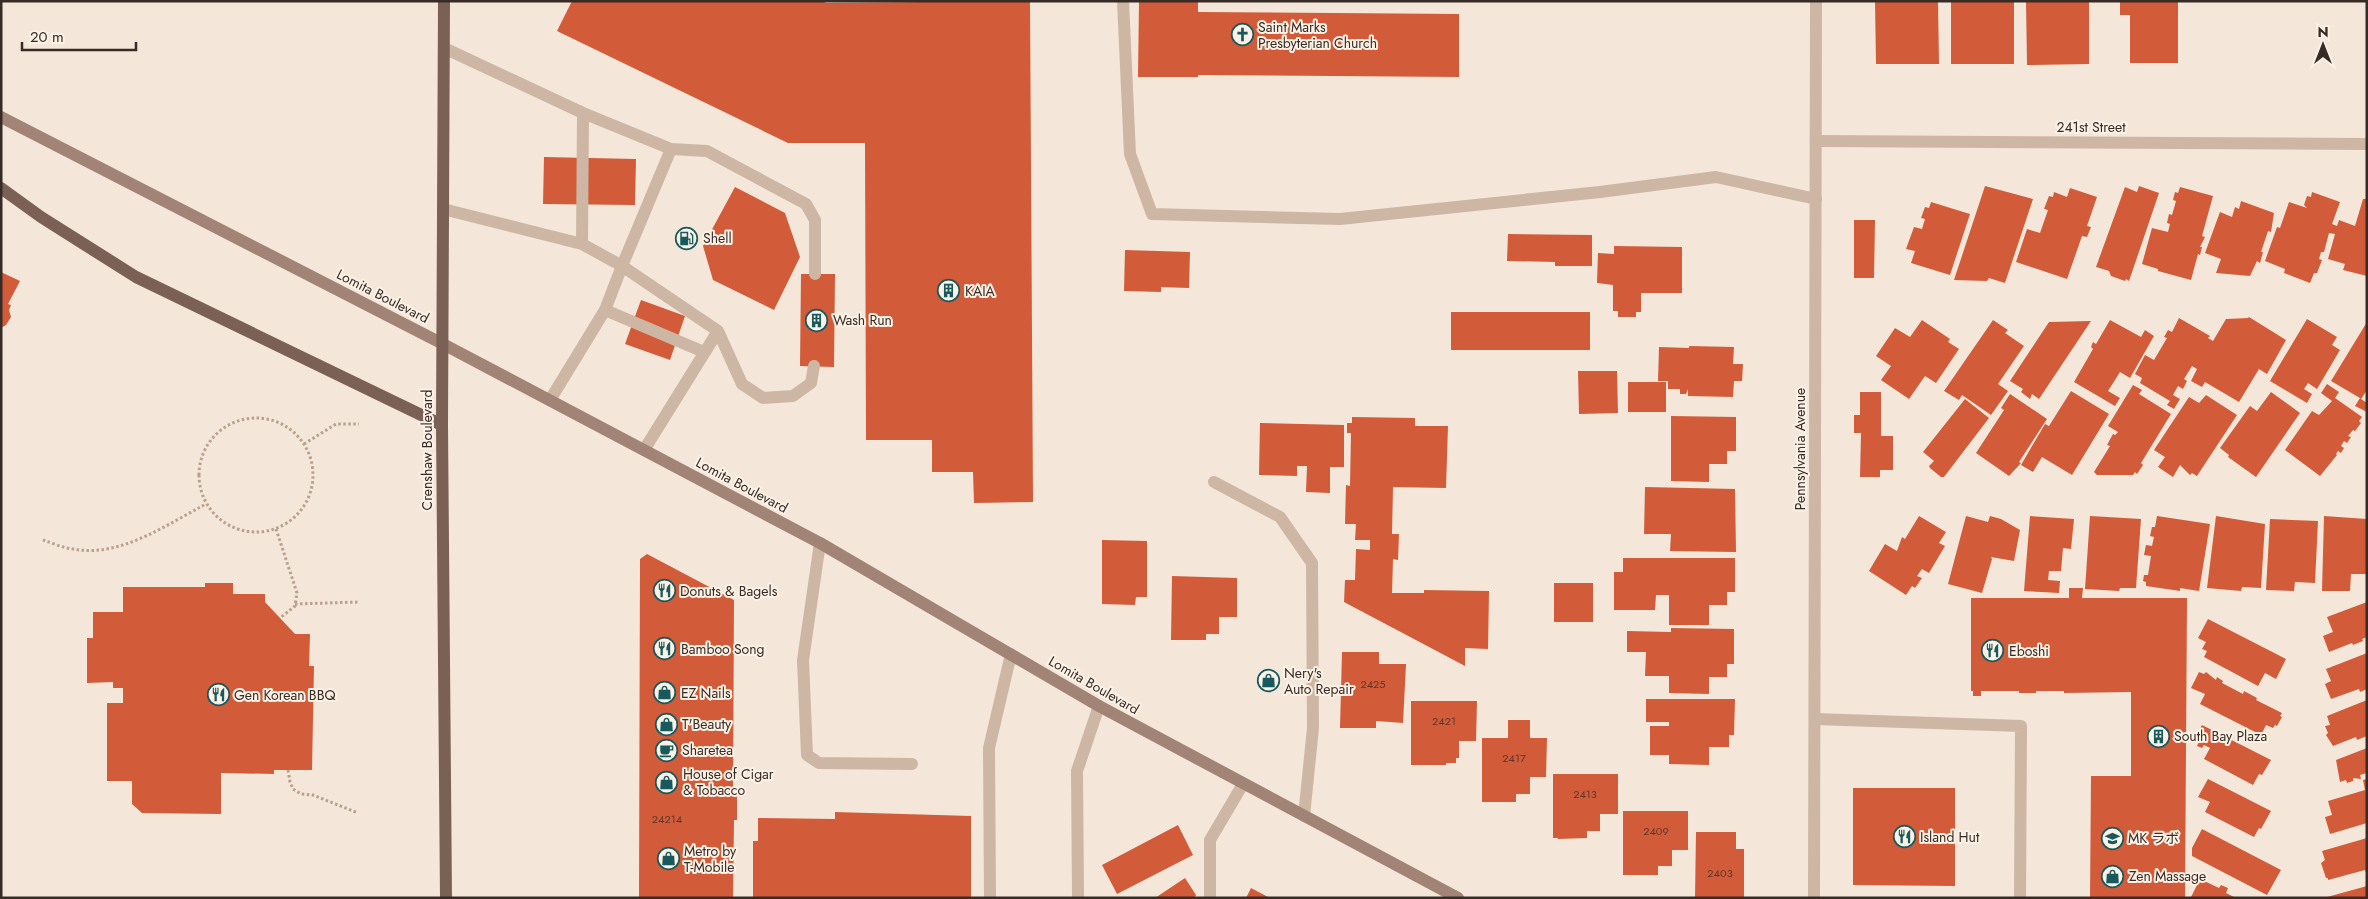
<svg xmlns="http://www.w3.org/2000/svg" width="2368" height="899" viewBox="0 0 2368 899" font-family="Jost,'Noto Sans JP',sans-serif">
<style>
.building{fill:#d25b39}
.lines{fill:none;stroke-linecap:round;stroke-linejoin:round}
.path{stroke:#b9a08d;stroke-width:3;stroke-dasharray:2.5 2.5;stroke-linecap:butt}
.service{stroke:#cdb6a3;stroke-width:12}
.minor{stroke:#cdb6a3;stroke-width:12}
.tertiary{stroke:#cdb6a3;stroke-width:12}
.secondary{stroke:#a18475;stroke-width:12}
.primary{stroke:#7b6155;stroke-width:12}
.labels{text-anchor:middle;stroke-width:4;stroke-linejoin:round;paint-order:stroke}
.number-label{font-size:11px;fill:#5e372b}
.poi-label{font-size:14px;fill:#372b26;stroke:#fbf1e5;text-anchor:start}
.street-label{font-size:14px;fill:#372b26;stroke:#fbf1e5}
</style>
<rect width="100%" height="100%" fill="#f4e7d9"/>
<!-- building -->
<path class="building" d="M572,1H822L826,3L1030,1L1033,502L974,503L973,472H932V440H866L865,143H788L557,31Z
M1139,1H1198V12L1459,14V77L1198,75V77H1138Z
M1875,1H1938L1939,64H1876Z
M1951,1H2014V64H1951Z
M2026,1H2089V64L2027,65Z
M2120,1H2178V63H2130V15H2120Z
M544,157L636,159L635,205L543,204Z
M1985,186L2033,199L2005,283L1989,278L1987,281L1954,280Z
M2139,186L2159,193L2129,281L2126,279L2125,281L2111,276L2109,271L2096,267L2125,187L2137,192Z
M735,187L785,213L800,257L774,310L713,280L703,246Z
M2180,187L2213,196L2202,236L2205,237L2200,247H2202L2200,255L2198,254L2191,280L2158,271V269L2142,264L2152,228L2168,232L2170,224L2167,223L2169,214L2172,215L2176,201L2173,200L2175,192L2178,193Z
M2070,188L2097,197L2087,226L2091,227L2087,237L2082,236L2067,279L2016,262L2027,229L2040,233L2048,210L2044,209L2049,196L2053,197L2054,192L2067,197Z
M2312,192L2340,202L2332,224L2337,226L2339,220L2355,226L2363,199H2367V276L2343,270L2345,264L2328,259L2335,234L2329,233L2324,252H2321L2319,259L2322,260L2317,273H2314L2310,283L2284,273L2285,269L2265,261L2277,227L2280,228L2289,202L2307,208L2304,205L2307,196L2311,197Z
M2241,201L2274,213L2271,232L2268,231L2261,252H2263L2260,263L2257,261L2250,276L2216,273L2221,259L2205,253L2220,212L2232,217L2235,207L2239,209Z
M1931,202L1970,214L1950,275L1911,263L1915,251L1906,249L1914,227L1922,229L1925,219L1921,218L1925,207L1929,208Z
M1854,220H1875L1874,278H1854Z
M1508,234L1592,235V266H1555V262L1507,261Z
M1614,246L1682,247V293H1641V312H1636V317H1618V311H1613V285L1597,283L1598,253L1614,254Z
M1125,250L1190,252L1189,288L1161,287V292L1124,291Z
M1,272L20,281L8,304L11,305L9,310L11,317L6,325L1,328Z
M801,274H835L834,367L800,366Z
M641,300L685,316L670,360L625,344Z
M1451,312H1590V350H1451Z
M2249,317L2286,340L2267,374L2259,369L2239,402L2205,382L2202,387L2191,381L2197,369L2192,366L2184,379L2187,381L2183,389L2178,386L2173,395L2180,399L2174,409L2167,405L2170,401L2140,383L2142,378L2135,374L2145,355L2154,360L2167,338L2164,337L2168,330L2172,332L2179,318L2210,336L2208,338L2213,341L2226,319L2248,318Z
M2307,319L2337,337L2332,345L2340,350L2317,389L2308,383L2304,389L2312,394L2307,403L2270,381Z
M1922,320L1950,339L1948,342L1959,349L1936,383L1925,376L1909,399L1881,380L1891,366L1876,356L1895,328L1910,337Z
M1993,320L2008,330L2005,333L2024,346L1998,384L2008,391L1991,415L1962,395L1959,400L1944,391Z
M2110,320L2141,337L2145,330L2154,336L2130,378L2120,372L2108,391L2120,398L2115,406L2074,382L2093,349L2091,347L2093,342L2096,344Z
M2091,321L2039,399L2032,394L2030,399L2021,392L2023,389L2010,381L2049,322Z
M2367,322V390L2361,399L2367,403V412L2355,406L2360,398L2331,381Z
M1689,346L1734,347L1733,364H1743L1742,381H1734L1733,397L1688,396V389L1686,394H1680V389H1668V381H1658L1659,347L1689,348Z
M1578,371H1617L1618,413L1579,414Z
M1628,382H1666V412H1628Z
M2327,384L2339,392L2335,398L2362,417L2359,421L2361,423L2355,431L2353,430L2348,436L2351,437L2347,443L2344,441L2341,446L2344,448L2341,453L2338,451L2336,454L2337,455L2320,476L2285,450L2312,411L2319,415L2332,401L2321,393Z
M2133,385L2142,390L2139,394L2171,414L2141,463L2143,465L2137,474L2135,472L2133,475H2097L2094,472L2110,446L2107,445L2113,434L2115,435L2118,432L2108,426Z
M2071,391L2109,414L2072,475L2042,457L2033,472L2021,465L2045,424L2049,426Z
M1860,392H1881V436H1893V470H1880V477H1860L1861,433H1854V415H1860Z
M2271,392L2300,413L2256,477L2228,457L2229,455L2220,448L2250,406L2257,411Z
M2010,394L2047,419L2019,462L2021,463L2009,476L1976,453L2004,410L2001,408Z
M2206,395L2237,415L2197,476L2192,473L2190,475L2180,465L2173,477L2158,467L2165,457L2154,450L2189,397L2199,403Z
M1965,399L1989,418L1944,477H1941L1930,468L1929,466L1934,461L1923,452Z
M1671,416L1736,417V451H1727V464H1709V482L1671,481Z
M1352,417L1415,418V426H1448L1446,488L1393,487L1392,534H1399L1398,560L1393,559L1392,593H1424V590L1489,591L1488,649L1465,648V666L1344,602L1345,580H1355L1356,549L1370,550V540H1355L1356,524H1345L1346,485L1350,486L1351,433H1347V423H1352Z
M1260,423L1344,425V467H1330V493L1306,492L1307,466H1297V476L1259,475Z
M1645,487L1735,489L1736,552L1670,551L1671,534H1644Z
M1919,516L1946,532L1939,543L1945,546L1929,573L1922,569L1917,576L1922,578L1915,588L1912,586L1906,595L1869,571L1885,544L1897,551L1902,537L1905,539Z
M1966,516L1988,522L1990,516L2001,519L2020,530L2014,561L1991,557L1992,559L1982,593L1948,584Z
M2030,516L2074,519L2071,549L2063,548L2061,571H2049L2048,580L2060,581L2059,593L2024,591Z
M2090,516L2141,519L2136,588H2120L2119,591L2085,589Z
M2157,516L2210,524L2199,591L2180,588V591L2146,586V582L2143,581L2144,575H2148L2151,556L2144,555L2146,545L2152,546L2154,537L2150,536L2152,527H2155Z
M2216,516L2265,524L2261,588L2242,587L2241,591L2207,588Z
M2324,516L2367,519V574H2351L2350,591H2322Z
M2270,519L2318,521L2315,583L2295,582L2294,591L2266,590Z
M1102,540L1147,541V597H1136L1135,605L1102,604Z
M647,554L734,600L733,795H737V820H734L733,898H639L640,559Z
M1623,558H1735V592H1727V605H1709V625H1669V595H1656L1655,610H1614V572H1623Z
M1172,576L1237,578V617H1219V634H1206V640H1171Z
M205,583H233V594H265V602L295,634H310L309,666H314L312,770H274V774L221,773V814L142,813L132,804V781H107V703H123V688H113V682L87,683V638H93V612H123V587H205Z
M1554,583H1593V622H1554Z
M2069,588H2083L2082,598H2187L2185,898H2090L2091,776H2131V692L2064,693V691H2036V693H2019V691H1981V696H1973V691H1971V598H2069Z
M2367,602V637L2362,639L2363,641L2353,645L2352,643L2329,652L2323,636L2333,632L2327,617Z
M2208,619L2286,659L2276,679L2265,673L2258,686L2204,657L2207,651L2202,649L2206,642L2198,638Z
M1671,628L1734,629V664H1727V677H1709V694L1669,693V676H1645L1646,652H1627V631L1671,632Z
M1342,652H1379V664H1406L1403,723L1376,721V728H1340Z
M2367,653V689L2360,692L2359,689L2331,699L2325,684L2331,681L2326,669Z
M2199,672L2204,674L2206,672L2216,680L2217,677L2223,681L2222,683L2243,694L2244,691L2257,698L2256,700L2282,713L2280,716L2282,717L2277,726L2275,725L2273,728L2266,725L2261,735L2200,704L2205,694L2191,688Z
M1646,699H1735L1734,735H1729V747H1709V765L1669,764V755H1650V726H1669V722H1646Z
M2367,700V736L2357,740L2356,737L2333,746L2326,735L2328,733L2325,726L2330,725L2327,716Z
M1411,701H1477L1476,741H1459V758H1456V763H1446V765H1411Z
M1508,720H1530V738H1547L1546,777H1530V794H1516V802H1482V738H1508Z
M2202,725L2271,760L2262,775L2259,774L2253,785L2204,759L2210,748L2204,745L2202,748L2197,746L2199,742L2194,740Z
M2367,748V773L2360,775L2361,779L2353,778V781L2347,783L2346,780L2340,782L2336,760Z
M1553,774H1618V814H1600V831H1587V838L1558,839V838H1553Z
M2208,779L2271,811L2261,829L2259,828L2254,837L2205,812L2210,802L2198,797Z
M2367,779V823L2330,834L2325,817L2332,815L2328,801L2365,790L2363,780Z
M1853,788H1955V886L1853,885Z
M1623,811H1688V850H1672V866H1658V875H1623Z
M835,812L971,816V898H753V841H758V818L835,819Z
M1178,825L1193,855L1117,894L1102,865Z
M2202,829L2281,870L2267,895L2192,856V848Z
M1696,832H1736V849H1744V898H1695Z
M2367,838V875L2365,870L2328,880V878H2326L2321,863L2325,860L2322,851Z
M1185,878L1196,895L1194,898H1155Z
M2200,879L2219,888L2221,885L2228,888L2226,893L2236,898L2191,897Z
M2367,886V898H2327V897Z
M1251,888L1270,898H1246Z"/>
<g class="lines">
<!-- path -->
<path class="path" d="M199 475a57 57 0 1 1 114 0a57 57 0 1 1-114 0Z
M304,444L336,424H359
M276,529L297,593L295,606L280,618
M43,540C52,543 63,548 73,549C120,558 166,525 206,504
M295,604L359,602
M288,770L290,782L293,789L301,794L313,795L358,813"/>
<!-- service -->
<path class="service" d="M1123,1L1130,154L1152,214L1340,219L1600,192L1716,177L1816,199
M444,48L583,113L671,149L622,266L718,331L644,450
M671,149L707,151L806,204L815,220V274
M443,209L582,244L622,266L605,310L550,400
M582,244L583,113
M605,310L704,352
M718,331L742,384L763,398L793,396L811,383L814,366
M1214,482L1280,517L1312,563L1313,728L1304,816
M820,543L803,660L807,755L819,763L912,764
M1815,719L2021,726L2020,898
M990,898L989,748L1011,654
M1078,898L1077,771L1099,706
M1210,898V840L1243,784"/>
<!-- minor -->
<path class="minor" d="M1816,141L2367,144"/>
<!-- tertiary -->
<path class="tertiary" d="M1814,898L1816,1"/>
<!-- secondary -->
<path class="secondary" d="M1,117L443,344L820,543L1099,706L1458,898"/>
<!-- primary -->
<path class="primary" d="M444,1L442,425L446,898
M1,188L41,217L136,277L442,425"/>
</g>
<!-- icons -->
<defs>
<symbol id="church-ring" viewBox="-11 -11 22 22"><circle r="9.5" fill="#fbf1e5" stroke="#18595d" stroke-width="1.5"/><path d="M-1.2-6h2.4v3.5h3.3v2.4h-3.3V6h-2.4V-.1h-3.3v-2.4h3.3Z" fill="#18595d"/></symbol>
<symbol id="fuel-ring" viewBox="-11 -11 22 22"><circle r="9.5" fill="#fbf1e5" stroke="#18595d" stroke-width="1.5"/><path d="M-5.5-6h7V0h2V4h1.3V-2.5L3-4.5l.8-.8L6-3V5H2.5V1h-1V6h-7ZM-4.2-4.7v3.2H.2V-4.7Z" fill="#18595d"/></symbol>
<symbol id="building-ring" viewBox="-11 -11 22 22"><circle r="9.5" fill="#fbf1e5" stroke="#18595d" stroke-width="1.5"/><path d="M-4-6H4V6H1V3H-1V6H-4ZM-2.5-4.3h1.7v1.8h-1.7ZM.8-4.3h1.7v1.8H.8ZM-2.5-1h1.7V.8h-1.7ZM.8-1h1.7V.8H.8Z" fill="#18595d"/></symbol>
<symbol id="restaurant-ring" viewBox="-11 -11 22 22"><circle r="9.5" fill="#fbf1e5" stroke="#18595d" stroke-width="1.5"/><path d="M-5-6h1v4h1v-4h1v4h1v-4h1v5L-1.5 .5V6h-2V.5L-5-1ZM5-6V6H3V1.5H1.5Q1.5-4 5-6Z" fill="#18595d"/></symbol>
<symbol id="shop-ring" viewBox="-11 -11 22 22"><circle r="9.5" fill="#fbf1e5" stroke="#18595d" stroke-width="1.5"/><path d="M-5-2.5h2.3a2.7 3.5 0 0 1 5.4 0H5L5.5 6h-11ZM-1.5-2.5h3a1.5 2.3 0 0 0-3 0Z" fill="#18595d"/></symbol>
<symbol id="cafe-ring" viewBox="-11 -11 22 22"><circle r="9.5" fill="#fbf1e5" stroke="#18595d" stroke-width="1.5"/><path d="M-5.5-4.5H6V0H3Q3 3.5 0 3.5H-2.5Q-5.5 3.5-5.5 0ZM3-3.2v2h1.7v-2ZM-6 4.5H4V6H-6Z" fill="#18595d"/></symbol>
<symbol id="school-ring" viewBox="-11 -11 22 22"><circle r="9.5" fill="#fbf1e5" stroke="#18595d" stroke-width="1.5"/><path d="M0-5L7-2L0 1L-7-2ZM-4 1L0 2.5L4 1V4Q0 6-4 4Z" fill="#18595d"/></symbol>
</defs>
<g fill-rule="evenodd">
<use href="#church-ring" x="1230" y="22" width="25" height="25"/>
<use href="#fuel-ring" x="674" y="226" width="25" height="25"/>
<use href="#building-ring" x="936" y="278" width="25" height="25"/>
<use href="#building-ring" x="804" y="308" width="25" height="25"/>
<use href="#restaurant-ring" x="652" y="578" width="25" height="25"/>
<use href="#restaurant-ring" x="652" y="636" width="25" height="25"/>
<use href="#restaurant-ring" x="1980" y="638" width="25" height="25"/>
<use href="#shop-ring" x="1256" y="668" width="25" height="25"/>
<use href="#shop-ring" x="652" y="680" width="25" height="25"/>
<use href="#restaurant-ring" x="206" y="682" width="25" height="25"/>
<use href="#shop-ring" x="654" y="712" width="25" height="25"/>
<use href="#building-ring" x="2146" y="724" width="25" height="25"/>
<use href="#cafe-ring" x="654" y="738" width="25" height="25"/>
<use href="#shop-ring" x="654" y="770" width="25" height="25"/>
<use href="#restaurant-ring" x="1892" y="824" width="25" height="25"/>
<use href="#school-ring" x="2100" y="826" width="25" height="25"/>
<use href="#shop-ring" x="656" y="846" width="25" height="25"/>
<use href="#shop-ring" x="2100" y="864" width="25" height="25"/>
</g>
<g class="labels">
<!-- number labels -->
<g class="number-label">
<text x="1373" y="688">2425</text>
<text x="1444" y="725">2421</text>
<text x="1514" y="762">2417</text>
<text x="1585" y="798">2413</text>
<text x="667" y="823">24214</text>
<text x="1656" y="835">2409</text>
<text x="1720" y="877">2403</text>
</g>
<!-- poi labels -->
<g class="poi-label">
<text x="1258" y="32">Saint Marks<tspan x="1258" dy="16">Presbyterian Church</tspan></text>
<text x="703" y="243">Shell</text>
<text x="965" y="296">KAIA</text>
<text x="833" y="325">Wash Run</text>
<text x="680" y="596">Donuts &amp; Bagels</text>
<text x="681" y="654">Bamboo Song</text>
<text x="2009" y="656">Eboshi</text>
<text x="1284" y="678">Nery's<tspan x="1284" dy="16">Auto Repair</tspan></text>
<text x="681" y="698">EZ Nails</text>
<text x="234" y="700">Gen Korean BBQ</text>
<text x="682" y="729">T'Beauty</text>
<text x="2174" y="741">South Bay Plaza</text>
<text x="682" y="755">Sharetea</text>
<text x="683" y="779">House of Cigar<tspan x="683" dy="16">&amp; Tobacco</tspan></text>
<text x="1920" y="842">Island Hut</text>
<text x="2128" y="843">MK ラボ</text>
<text x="684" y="856">Metro by<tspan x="684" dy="16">T-Mobile</tspan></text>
<text x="2129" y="881">Zen Massage</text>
</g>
<!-- street labels -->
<g class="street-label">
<text x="2091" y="132">241st Street</text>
<text transform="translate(383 296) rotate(27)" y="5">Lomita Boulevard</text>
<text transform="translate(1800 449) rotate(-90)" y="5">Pennsylvania Avenue</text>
<text transform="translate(427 450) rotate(-90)" y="5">Crenshaw Boulevard</text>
<text transform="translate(742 485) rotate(28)" y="5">Lomita Boulevard</text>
<text transform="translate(1094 685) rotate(30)" y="5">Lomita Boulevard</text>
</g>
</g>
<!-- border -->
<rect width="2368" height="899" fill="none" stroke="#372b26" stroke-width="5"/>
<!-- north arrow -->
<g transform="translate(2323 45)" stroke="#fbf1e5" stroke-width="4" paint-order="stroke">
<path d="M0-4L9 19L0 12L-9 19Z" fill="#372b26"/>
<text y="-8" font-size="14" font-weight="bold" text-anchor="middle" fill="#372b26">N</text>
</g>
<!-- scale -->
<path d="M22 42v8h114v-8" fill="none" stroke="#372b26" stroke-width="2.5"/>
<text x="30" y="42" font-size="15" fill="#372b26" stroke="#fbf1e5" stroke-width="4" paint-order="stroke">20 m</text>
</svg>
